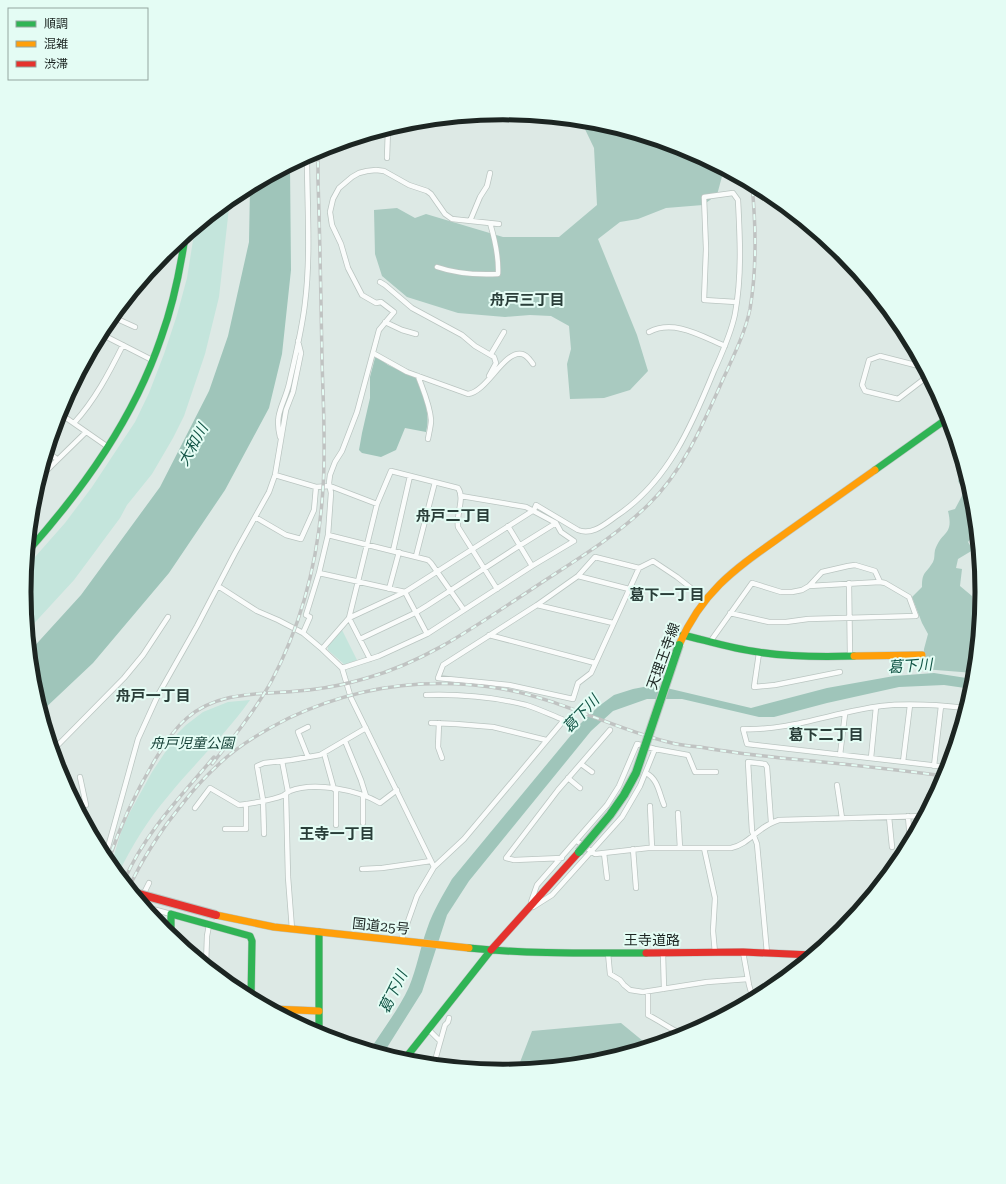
<svg xmlns="http://www.w3.org/2000/svg" width="1006" height="1184" viewBox="0 0 1006 1184" font-family="'Roboto Serif','Noto Sans JP',serif">
<style>
.green{fill:#c4e5dc}
.forest{fill:#a9cac0}
.water{fill:#9fc5ba}
.lines{fill:none;stroke-linecap:round;stroke-linejoin:round}
.street-casing{stroke:#bac5c1;stroke-width:6}
.fast-casing{stroke:#bac5c1;stroke-width:8}
.slow-casing{stroke:#bac5c1;stroke-width:8}
.jam-casing{stroke:#bac5c1;stroke-width:8}
.street{stroke:#fafcfb;stroke-width:4.5}
.fast{stroke:#30b455;stroke-width:7}
.slow{stroke:#ff9f0a;stroke-width:7}
.jam{stroke:#e5322d;stroke-width:7}
.rail-casing{stroke:#c0c3c2;stroke-width:3.5}
.rail{stroke:#e4fcf4;stroke-width:2;stroke-dasharray:6;stroke-linecap:butt}
.fast-bridge-casing{stroke:#bac5c1;stroke-width:10;stroke-linecap:butt}
.jam-bridge-casing{stroke:#bac5c1;stroke-width:10;stroke-linecap:butt}
.fast-bridge{stroke:#30b455;stroke-width:8}
.jam-bridge{stroke:#e5322d;stroke-width:8}
.labels{text-anchor:middle;stroke-width:4;stroke-linejoin:round;paint-order:stroke}
.street-label{font-size:14px;fill:#1c2522;stroke:#e4fcf4}
.park-label{font-size:14px;font-style:italic;fill:#103c32;stroke:#e4fcf4}
.neighbourhood-label{font-size:15px;font-weight:bold;fill:#2a3e39;stroke:#e4fcf4}
.water-label{font-size:15px;font-style:italic;fill:#125546;stroke:#e4fcf4}
.rim{fill:none;stroke:#1c2522;stroke-width:5}
</style>
<rect width="100%" height="100%" fill="#dde9e5"/>
<!-- green -->
<path class="green" d="M230,199L219,297L205,354L184,416L173,438L152,474L127,505L120,518L74,580L28,630L24,592L27,566L65,523L92,487L135,422L149,393L164,354L177,315L187,278L195,228Z
M342,630L357,660L345,665L328,650V645Z
M250,700C226,734 195,763 169,795C148,819 132,846 118,874L111,865L122,829L130,812L152,772L178,733L186,725L203,712L228,702Z"/>
<!-- forest -->
<path class="forest" d="M586,121L597,122L687,150L724,169L717,195L703,205L666,208L638,219L620,222L598,239L637,335L648,371L630,390L604,398L570,399L567,364L571,349L569,326L551,316L530,315L505,317L458,313L407,297L382,276L375,254L374,210L397,208L415,218L426,214L503,237H559L597,205L594,148L583,125Z
M965,471L973,499L976,532L968,542L973,550L958,559L956,568L962,569L960,586L972,596L973,616L978,628L977,640H974L972,651L976,653L974,673L923,669L924,649L928,634L922,623L912,597L922,587C922,571 926,574 933,562C935,558 934,554 935,550C942,530 954,536 948,511L955,509L964,492L958,481L961,473Z
M621,1023L649,1046L596,1062L517,1070L532,1031Z"/>
<!-- water -->
<path class="water" d="M290,165L291,270L282,354L269,408L225,490L169,573L93,663L41,712L33,685L30,651L81,595L160,487L209,391L228,336L249,242L250,187Z
M377,357L388,365L416,378C423,397 431,412 426,432L405,428L396,450L381,457L362,453L359,450L362,433L370,398V377L375,358Z
M934,673L973,679L972,689L944,685L899,687L827,703L774,717H759L682,699H647L613,711L591,731L469,881L447,915L422,992L383,1054L370,1050C383,1029 399,1009 409,987C417,968 420,948 427,929C433,911 443,895 452,879L581,723L599,706L614,695L633,689L654,685L751,708L827,688L894,676Z"/>
<g class="lines">
<defs>
<path id="street" d="M387,158L388,129
M470,221L480,197L487,186L490,173
M437,267C457,274 476,275 498,274C499,256 495,240 490,223
M380,282L385,285L412,308L462,335L475,346L494,357L496,363L489,376
M115,318L135,327
M385,322L402,330L416,334
M649,332C674,319 701,336 725,346
M103,335L152,360
M373,353L407,372L468,394C487,392 504,350 522,354C527,355 530,360 533,364
M491,354L504,332
M923,367L880,356L869,360L862,385L865,391L898,399L928,376
M418,376C423,390 430,405 431,420C431,426 429,433 428,439
M66,398L98,343L129,296
M59,413L108,447
M74,423C95,400 109,373 123,345
M280,437C274,413 284,405 289,384C295,357 302,330 305,303C311,255 307,205 307,156
M47,452L57,459
M275,475L316,487L330,486L377,504
M40,477L86,432
M255,517L286,535L301,539L314,510L316,487
M508,526L532,566
M328,535L428,560L431,563L464,610
M393,551L410,476
M416,556L435,482
M639,568L591,673L578,683L573,699L509,685L438,678L443,665L537,605L578,576L595,557L639,568L653,561L677,577L705,599
M319,573L405,592L427,634
M578,576L629,589
M849,583L850,656
M218,586L257,611L278,620L303,633L322,649L342,668L351,698L434,867
M809,586L822,572L848,566L855,565L875,571L880,582
M389,589L399,552
M537,605L613,623
M303,633L310,617L306,615L319,573L328,535L331,493L329,483L330,475L335,462L342,451L357,412L379,330L394,312L381,302L376,303L362,295L348,268L341,244L332,225L330,212L333,199L339,188L352,177L359,173L367,171L376,170L384,171L409,185L427,191L431,194L445,214L452,219L499,224
M489,635L595,663
M360,639L415,613L428,605L519,546L556,523
M710,642L752,583L781,592H792L802,590L809,586L880,582L885,583L909,597L916,616L808,619L786,622H769L730,613
M322,649L349,618L377,504L391,471L458,488C465,498 456,514 458,527L497,589
M759,653L754,687L775,685L840,672
M370,659L349,618L405,592L534,510L536,505L578,530C593,536 606,523 618,515C668,481 692,425 714,371C722,353 731,334 735,314C742,276 740,238 738,200L733,193L704,197L706,249L704,300L736,302
M342,668L379,656L427,634L532,566L574,541L561,532L556,523L526,507L461,496
M431,723L456,724L493,727L546,740
M439,723L438,747L442,758
M308,727L298,732L308,757
M345,741L361,780L366,796
M53,750L124,678L143,655L168,617
M324,753L334,789
M840,755L845,714
M871,758L876,707
M282,761L288,792
M903,762L910,705
M581,764L592,772
M934,766L941,706
M948,767L747,744L743,729C790,731 834,712 881,706C909,703 938,705 966,708
M646,773C658,779 659,793 664,805
M568,778L580,788
M837,785L842,818
M286,794L288,877L292,929
M929,796V806
M650,806L652,848
M77,807L86,805L80,777
M195,808L210,788L239,805C249,804 272,800 282,796C285,795 287,792 290,791C314,781 358,790 380,803L397,790
M678,813L680,848
M908,816L910,841
M889,817L892,847
M363,823V795
M336,825V789
M225,829H246V804
M264,834L263,800L257,766L264,763L291,760L320,755L366,728
M577,841L595,854L648,848H731C750,844 758,826 779,820L924,816
M704,848L715,898L713,931L715,953
M633,849L636,888
M604,853L607,878
M105,858L138,739L158,695L197,626L235,553L269,492L275,475L286,410L293,392L301,353L298,341
M562,858L514,860L506,858L558,790L610,730
M362,869L382,868L431,861
M140,901L149,883
M531,902L537,885L607,805L619,786L637,744L655,749L688,755L695,772H716
M145,907L171,914
M533,907L552,895L622,817L640,786L655,749
M401,941L417,896L434,867L464,839L564,720C551,715 539,709 526,705C494,697 459,694 426,695
M743,952L749,985L753,999
M608,953L610,974L620,980L624,985L630,990L643,992L707,982L748,979
M663,953L664,989
M767,953L757,844L752,831L748,762L765,764L767,767L771,822
M206,965L207,936L209,925
M648,992V1015C660,1021 672,1030 684,1035
M428,1029L440,1041
M434,1064L445,1025L448,1022L449,1018"/>
<path id="fast" d="M875,470L948,418
M28,551C84,488 134,418 161,338C173,305 180,271 185,237
M683,635C708,641 733,649 758,652C790,657 822,657 854,656
M319,932V1034
M171,936V914L250,936L252,941L251,998
M469,948C528,954 587,953 646,953
M404,1060L491,950"/>
<path id="slow" d="M679,645C704,587 740,566 790,530C818,510 847,490 875,470
M854,656L922,655
M216,915L274,927L469,948
M273,1009L319,1011"/>
<path id="jam" d="M491,950L579,852
M646,953L743,952L812,955"/>
</defs>
<!-- street casing -->
<use href="#street" class="street-casing"/>
<!-- fast casing -->
<use href="#fast" class="fast-casing"/>
<!-- slow casing -->
<use href="#slow" class="slow-casing"/>
<!-- jam casing -->
<use href="#jam" class="jam-casing"/>
<!-- street -->
<use href="#street" class="street"/>
<!-- fast -->
<use href="#fast" class="fast"/>
<!-- slow -->
<use href="#slow" class="slow"/>
<!-- jam -->
<use href="#jam" class="jam"/>
<defs>
<path id="rail" d="M212,764C233,738 254,712 271,682C303,622 319,555 323,488C326,445 323,401 322,359C321,299 320,240 318,180V150
M108,862C121,823 137,789 158,755C167,741 175,728 187,718C223,687 273,696 316,689C333,687 350,683 367,678C427,661 474,627 526,593C567,565 612,540 648,505C684,470 704,422 724,377C734,355 745,333 750,309C757,268 756,226 752,185
M124,881C144,834 181,796 214,757
M129,888C139,865 152,845 166,825C182,804 197,784 217,766C237,746 263,731 289,718C357,686 428,676 503,689C560,699 612,728 668,742C678,745 689,746 700,747C727,752 754,755 781,758C836,763 891,769 945,776"/>
</defs>
<!-- rail casing -->
<use href="#rail" class="rail-casing"/>
<!-- rail -->
<use href="#rail" class="rail"/>
<defs>
<path id="fast-bridge" d="M579,852L610,815L624,795L636,773L679,645"/>
<path id="jam-bridge" d="M132,892L216,915"/>
</defs>
<!-- fast-bridge casing -->
<use href="#fast-bridge" class="fast-bridge-casing"/>
<!-- jam-bridge casing -->
<use href="#jam-bridge" class="jam-bridge-casing"/>
<!-- fast-bridge -->
<use href="#fast-bridge" class="fast-bridge"/>
<!-- jam-bridge -->
<use href="#jam-bridge" class="jam-bridge"/>
</g>
<g class="labels">
<!-- street labels -->
<g class="street-label">
<text transform="translate(663 656) rotate(-70)" y="5">天理王寺線</text>
<text transform="translate(381 926) rotate(6)" y="5">国道25号</text>
<text x="652" y="945">王寺道路</text>
</g>
<!-- park labels -->
<g class="park-label">
<text x="192" y="748">舟戸児童公園</text>
</g>
<!-- neighbourhood labels -->
<g class="neighbourhood-label">
<text x="527" y="305">舟戸三丁目</text>
<text x="453" y="521">舟戸二丁目</text>
<text x="667" y="600">葛下一丁目</text>
<text x="153" y="701">舟戸一丁目</text>
<text x="826" y="740">葛下二丁目</text>
<text x="337" y="839">王寺一丁目</text>
</g>
<!-- water labels -->
<g class="water-label">
<text transform="translate(193 445) rotate(-61)" y="5">大和川</text>
<text transform="translate(910 666) rotate(-4)" y="5">葛下川</text>
<text transform="translate(581 714) rotate(-47)" y="5">葛下川</text>
<text transform="translate(393 992) rotate(-64)" y="5">葛下川</text>
</g>
</g>
<!-- crop -->
<path d="M0 0H1006V1184H0ZM31 592a472 472 0 1 1 944 0a472 472 0 1 1-944 0Z" fill="#e4fcf4" fill-rule="evenodd"/>
<path class="rim" d="M31 592a472 472 0 1 1 944 0a472 472 0 1 1-944 0Z"/>
<!-- legend -->
<rect x="8" y="8" width="140" height="72" fill="#e4fcf4" stroke="#94a6a0"/>
<rect x="16" y="21" width="20" height="6" fill="#30b455" stroke="#94a6a0"/>
<text x="44" y="28" font-size="12" fill="#1c2522">順調</text>
<rect x="16" y="41" width="20" height="6" fill="#ff9f0a" stroke="#94a6a0"/>
<text x="44" y="48" font-size="12" fill="#1c2522">混雑</text>
<rect x="16" y="61" width="20" height="6" fill="#e5322d" stroke="#94a6a0"/>
<text x="44" y="68" font-size="12" fill="#1c2522">渋滞</text>
</svg>
